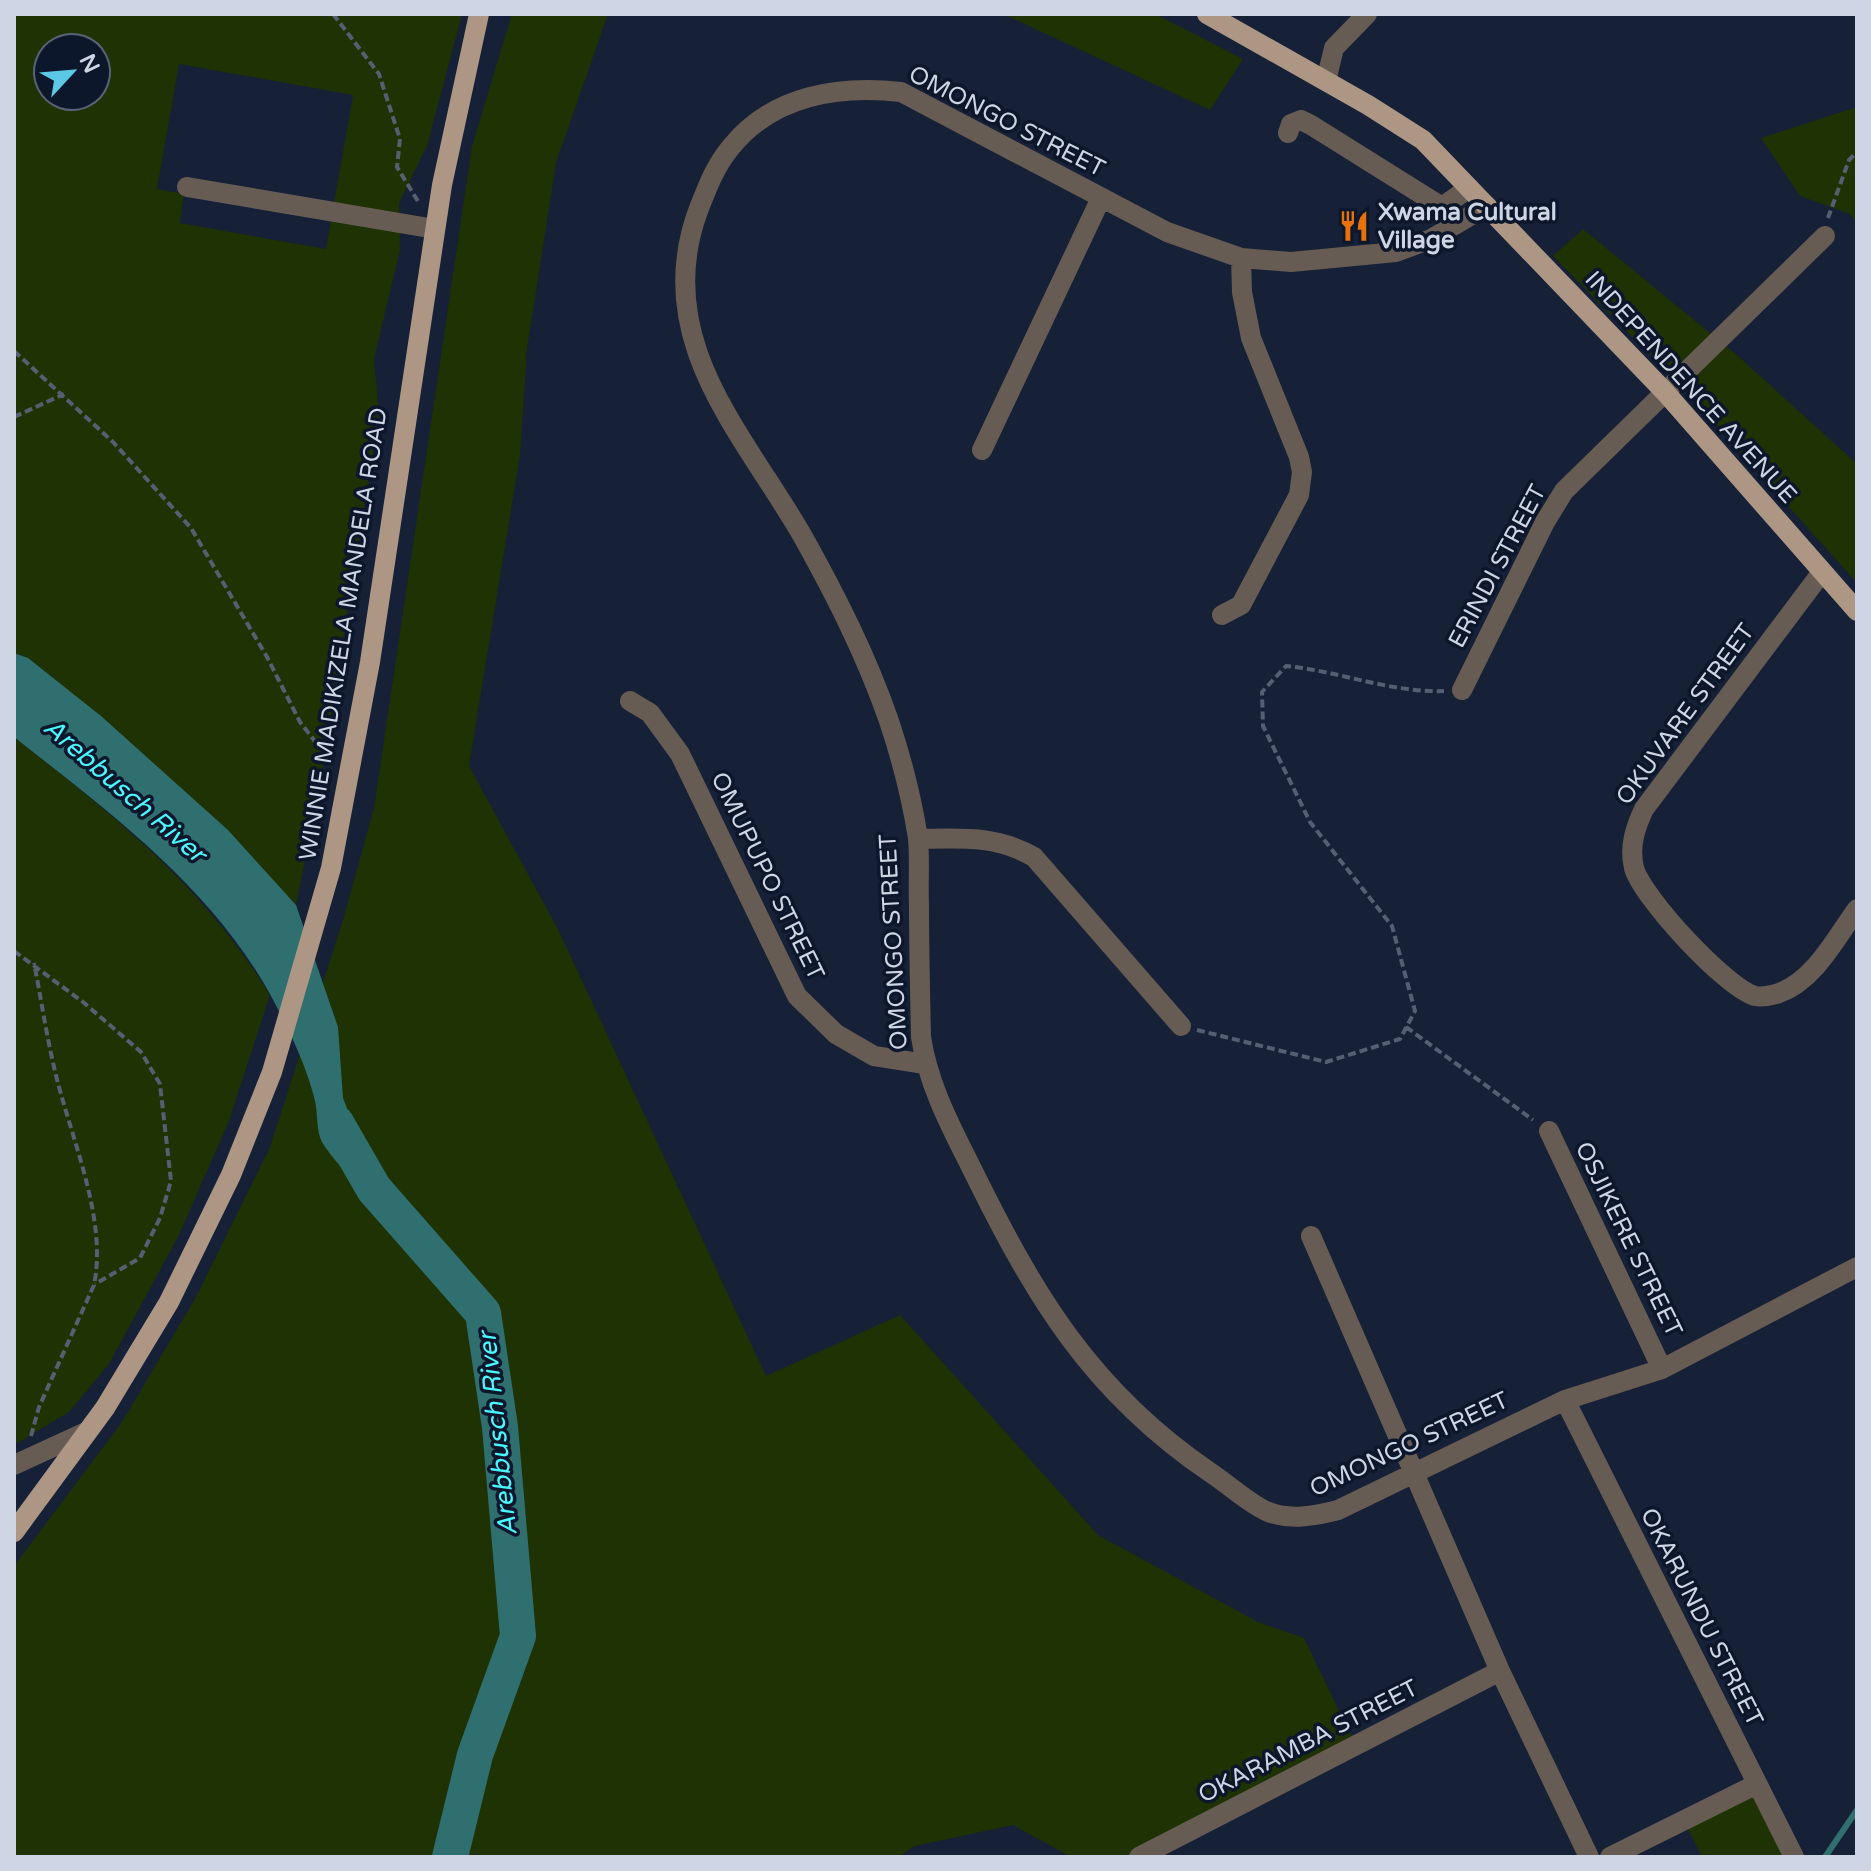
<svg xmlns="http://www.w3.org/2000/svg" width="1871" height="1871" viewBox="0 0 1871 1871" font-family="'Varela Round',sans-serif">
<style>
.green{fill:#1e3204;fill-rule:evenodd}
.water{fill:#306f70}
.lines{fill:none;stroke-linecap:round;stroke-linejoin:round}
.stream{stroke:#306f70;stroke-width:6}
.river{stroke:#306f70;stroke-width:36}
.path{stroke:#565f72;stroke-width:4;stroke-dasharray:8 4;stroke-linecap:butt}
.minor{stroke:#675c53;stroke-width:20}
.major{stroke:#ad9784;stroke-width:20}
.labels{text-anchor:middle;stroke-width:7;stroke-linejoin:round;paint-order:stroke}
.street-label{font-size:24px;fill:#ced5e4;stroke:#0d172c}
.poi-label{font-size:24px;font-weight:bold;fill:#ced5e4;stroke:#0d172c;text-anchor:start}
.water-label{font-size:26px;font-style:italic;fill:#49f8fc;stroke:#0d172c}
</style>
<rect width="100%" height="100%" fill="#162036"/>
<!-- green -->
<path class="green" d="M14,14H462L427,146L399,203L400,250L374,359L379,413L318,796L296,905C213,815 124,734 28,658L14,653ZM48,48H96V96H48ZM179,64L353,95L326,249L180,223L184,194L157,189Z
M512,14H608L556,163L527,349L520,455L469,766L558,929L766,1376L900,1315L1098,1535L1258,1622L1304,1638L1358,1750L1143,1857H1071L1013,1825L915,1846L898,1857H14V1566L122,1422L196,1297L270,1147L343,920L374,808L472,146Z
M1003,14H1155L1243,59L1210,110Z
M1857,107V224L1850,214L1800,196L1761,138Z
M1583,229L1738,356L1857,464V583L1686,392L1553,256Z
M14,737C114,816 202,884 270,995L229,1121L179,1235L109,1364L69,1412L14,1445Z
M1757,1784L1794,1857H1702L1684,1821Z"/>
<!-- water -->
<path class="water" d="M14,653L28,658L101,716L228,830L296,905L338,1027L343,1098L367,1160L348,1176C340,1165 329,1154 322,1142C316,1131 318,1113 315,1101C306,1064 288,1028 270,994C210,886 109,812 14,737Z"/>
<g class="lines">
<!-- stream -->
<path class="stream" d="M1825,1857L1857,1810"/>
<!-- river -->
<path class="river" d="M336,1123L374,1189L483,1313L500,1427L518,1636L475,1755L450,1857"/>
<!-- path -->
<path class="path" d="M333,14L379,74L400,139L397,167L419,203
M1828,218L1849,160L1857,152
M14,351L113,442L191,528L267,657L300,722L331,762
M14,417L64,394
M14,951L83,1002L141,1052L160,1084L171,1181L160,1218L140,1258L95,1284
M1406,1027L1533,1120
M1197,1030L1326,1062L1400,1039L1415,1011L1392,926L1310,822L1263,726L1262,692L1286,666C1339,671 1391,693 1444,691
M31,1436L39,1407L94,1285C108,1217 69,1134 54,1067C46,1033 41,998 34,963"/>
<!-- minor -->
<path class="minor" d="M1326,81L1334,48L1367,14
M1288,133L1291,124L1301,120L1311,125L1442,207L1469,188
M187,187L435,229
M1487,206L1431,239L1396,252L1291,262L1241,258L1167,232L901,92C839,85 773,95 731,147C715,166 707,188 698,211C651,339 742,432 802,535C836,596 866,655 889,721C901,757 912,800 918,838C920,860 918,883 919,905C919,949 920,993 921,1037C928,1084 950,1125 971,1167C1034,1295 1090,1391 1211,1473C1229,1485 1247,1502 1266,1511C1289,1521 1315,1516 1338,1510L1565,1400L1662,1369L1857,1267
M982,450L1101,198
M1822,572L1644,809C1635,828 1629,847 1634,868C1642,897 1726,988 1755,996C1761,997 1772,996 1779,993C1814,981 1836,938 1857,909
M1222,615L1241,605L1299,495L1302,472L1299,457L1251,338L1242,292L1241,258
M1462,690L1545,522L1564,491L1825,236
M630,701L650,713L680,754L797,996L836,1034L874,1056L925,1064
M918,839C960,838 996,835 1034,857L1181,1026
M1549,1131L1662,1369
M1311,1236L1500,1671L1589,1857
M1565,1400L1794,1857
M14,1465L88,1431
M1139,1857L1500,1671
M1610,1857L1757,1784"/>
<!-- major -->
<path class="major" d="M1207,14L1368,105L1423,140L1665,392L1857,611
M14,1532L105,1408L169,1302L231,1175L272,1072L331,868L370,662L442,185L479,14"/>
</g>
<!-- icons -->
<defs>
<symbol id="restaurant-bare" viewBox="-9 -9 18 18"><path d="M-5-6h1v4h1v-4h1v4h1v-4h1v5L-1.5 .5V6h-2V.5L-5-1ZM5-6V6H3V1.5H1.5Q1.5-4 5-6Z" fill="#e8710a" stroke="#0d172c" stroke-width="2.5" paint-order="stroke"/></symbol>
</defs>
<g fill-rule="evenodd">
<use href="#restaurant-bare" x="1332" y="204" width="44" height="44"/>
</g>
<g class="labels">
<!-- street labels -->
<g class="street-label">
<text transform="translate(1007 121) rotate(27)" y="8">OMONGO STREET</text>
<text transform="translate(1691 387) rotate(48)" y="8">INDEPENDENCE AVENUE</text>
<text transform="translate(1497 566) rotate(-62)" y="8">ERINDI STREET</text>
<text transform="translate(343 634) rotate(-81)" y="8">WINNIE MADIKIZELA MANDELA ROAD</text>
<text transform="translate(1685 714) rotate(-54)" y="8">OKUVARE STREET</text>
<text transform="translate(768 876) rotate(64)" y="8">OMUPUPO STREET</text>
<text transform="translate(893 942) rotate(-93)" y="8">OMONGO STREET</text>
<text transform="translate(1629 1239) rotate(64)" y="8">OSJIKERE STREET</text>
<text transform="translate(1409 1444) rotate(-25)" y="8">OMONGO STREET</text>
<text transform="translate(1702 1617) rotate(63)" y="8">OKARUNDU STREET</text>
<text transform="translate(1308 1741) rotate(-27)" y="8">OKARAMBA STREET</text>
</g>
<!-- poi labels -->
<g class="poi-label">
<text x="1378" y="220">Xwama Cultural<tspan x="1378" dy="28">Village</tspan></text>
</g>
<!-- water labels -->
<g class="water-label">
<text transform="translate(125 790) rotate(41)" y="9">Arebbusch River</text>
<text transform="translate(497 1434) rotate(-96)" y="9">Arebbusch River</text>
</g>
</g>
<!-- border -->
<rect width="1871" height="1871" fill="none" stroke="#ced5e4" stroke-width="32"/>
<!-- north arrow -->
<g transform="translate(72 72) rotate(64)"><circle r="38" fill="#0d172c" stroke="#5a6376" stroke-width="2"/>
<path d="M0-6L14 30L0 20L-14 30Z" fill="#5bc8e6"/>
<text y="-12" font-size="22" font-weight="bold" text-anchor="middle" fill="#ced5e4">N</text>
</g>
</svg>
